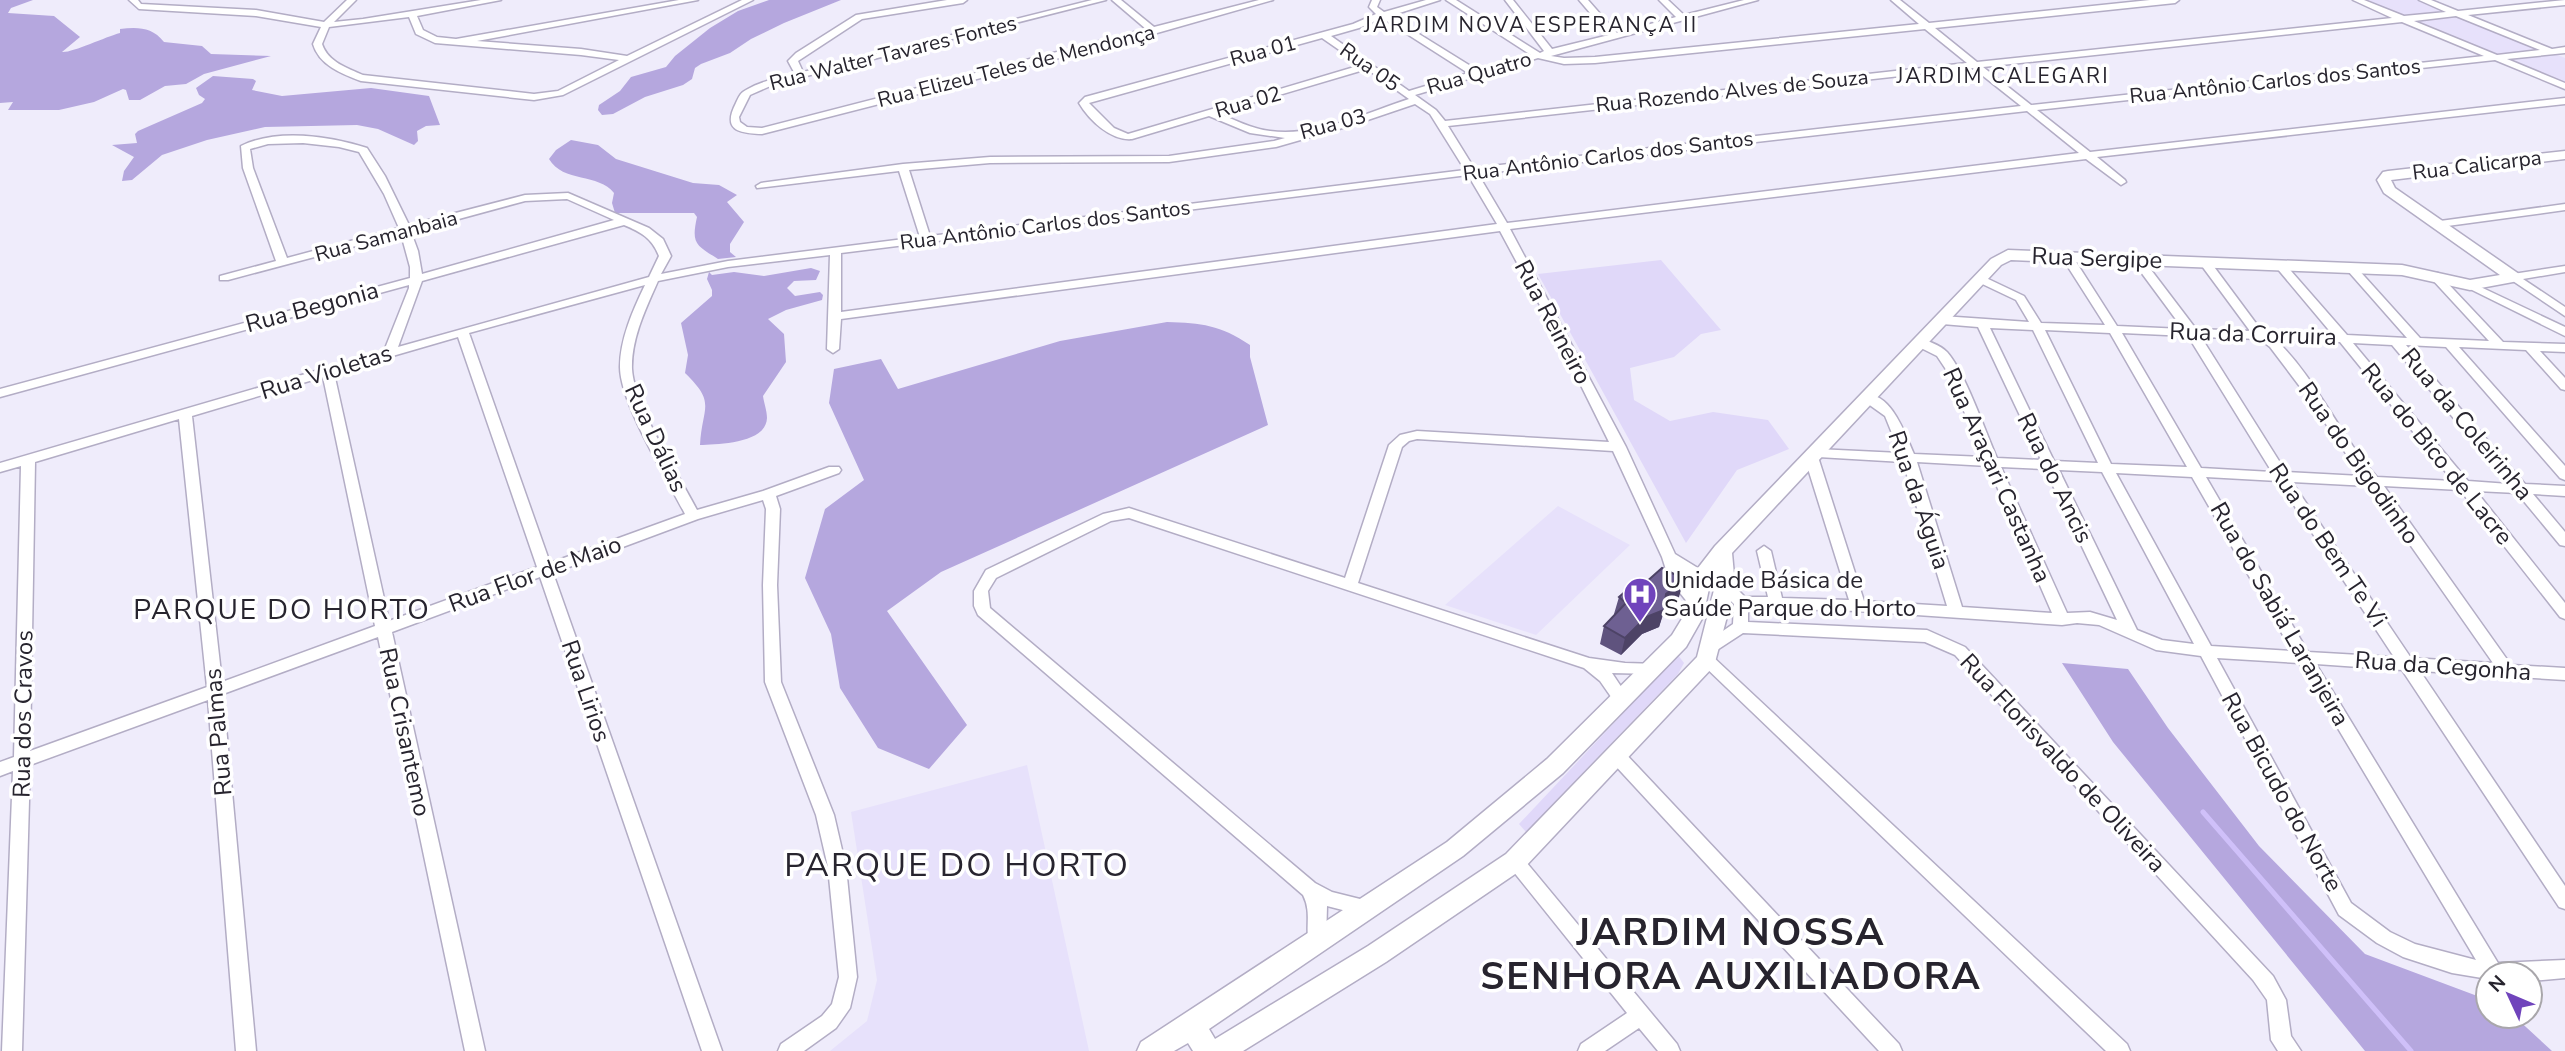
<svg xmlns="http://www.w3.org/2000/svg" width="2565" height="1051" viewBox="0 0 2565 1051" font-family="'Nunito Sans',sans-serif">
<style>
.built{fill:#e7e1fb}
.green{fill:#e0d8f9}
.forest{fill:#b5a7de}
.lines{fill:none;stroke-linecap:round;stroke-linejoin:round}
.stream{stroke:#cfc0f9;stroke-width:5}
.street-casing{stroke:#b3adc5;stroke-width:3}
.secondary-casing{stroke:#b3adc5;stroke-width:3}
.street{fill:#fff;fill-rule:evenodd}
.secondary{fill:#fff;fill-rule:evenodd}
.wall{fill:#5f537e}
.shaded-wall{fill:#4d4366}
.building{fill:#6e6092;stroke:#4d4366;stroke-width:2}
.labels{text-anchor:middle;stroke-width:7;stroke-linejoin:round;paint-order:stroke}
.far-neighbourhood-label{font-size:21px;letter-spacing:2px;fill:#27242e;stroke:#fff}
.far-street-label{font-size:21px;fill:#27242e;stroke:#fff}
.street-label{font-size:24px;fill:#27242e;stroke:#fff}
.poi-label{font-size:24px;fill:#27242e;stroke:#fff;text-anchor:start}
.quarter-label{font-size:28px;letter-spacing:2px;fill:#27242e;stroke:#fff}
.near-quarter-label{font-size:33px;letter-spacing:2px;fill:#27242e;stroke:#fff}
.near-district-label{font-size:38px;font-weight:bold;letter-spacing:2px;fill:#27242e;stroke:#fff}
</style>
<rect width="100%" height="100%" fill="#efecfb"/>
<!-- built -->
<path class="built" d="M2363,0H2420L2565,58V82Z
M1558,506L1630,545L1536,635L1445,605Z
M1027,765L1089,1051H830L867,1021L877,980L851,812Z"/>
<!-- green -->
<path class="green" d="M1661,260L1721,330L1701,334L1674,357L1630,368L1634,400L1670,421L1713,412L1768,420L1789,449L1737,470L1686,543L1538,274Z
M1678,655L1684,663L1678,674L1526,832L1519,824Z"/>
<!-- forest -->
<path class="forest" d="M0,0H33L11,8L8,13L54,16L80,37L62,52C72,53 105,37 120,33V29C138,27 152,27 164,42L202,46L211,54L271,56L204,74L186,84L165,86L140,100H129L126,90L123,89L94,102L59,110H8L13,102L0,103Z
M769,0H841L784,23L751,39L730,53L701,64L695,68L692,79L683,85L645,97L613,114L602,115L598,110L599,105L620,91L631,77L666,67L675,56L710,28L738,11Z
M213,76L253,79L256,81L252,90L282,96L371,88L429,96L440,125L426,126L417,131L418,141L414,145L378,129L357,125L265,127L207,140L162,155L132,180L122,181L124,171L134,157L112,145L137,143L135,134L138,131L202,103L205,99L199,95L196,88Z
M571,140L598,145L616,159L693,183L719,185L737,195L727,202L744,222L730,244V252L736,257L718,259C696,245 691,244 697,217L694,213H615L612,203L614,193C599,173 563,183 549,159L556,150Z
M811,268L820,271L816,280L794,281L787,288L795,296L820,292L823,295L822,300L786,310L768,319L784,334L786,362L763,396C764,403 767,411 767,418C766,444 717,444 700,445C702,406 717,404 685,373L688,355L681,323L712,296V290L707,279L709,272L712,275L734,272L764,276Z
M1167,322C1202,323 1220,325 1250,345V357L1268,425L941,572L887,611L967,725L929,769L878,748L840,688L831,634L805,578L825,509L864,480L829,403L834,369L881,359L898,389L1060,341Z
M2062,663L2128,669L2168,728L2259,846L2365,954L2488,1000V1016H2514L2552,1051H2365L2113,742Z"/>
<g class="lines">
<!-- stream -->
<path class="stream" d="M2203,812L2411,1051"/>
<defs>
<path id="street" d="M129,0H138L141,4L256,10L324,22L347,0H356L334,22L363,19L481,0H501L417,16L423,30L437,37L456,39L679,0H698L477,41L581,49L627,56L742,0H753L563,95L534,100L361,81C342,74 319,65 313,44L321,27L256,16L139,9ZM409,17L416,34L435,43L581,55L619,60L558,91L534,94L363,75C347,68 328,62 322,44L329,27Z
M947,0H967L963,3L862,19L798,61L803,72L1092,0H1106L775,84L750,95L739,117L740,122L747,127L762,128L1146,29L1112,0H1121L1154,27L1259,0H1273L1157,33L762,134C738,133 722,130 736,103C739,97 740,93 746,90C761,81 778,78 795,74L788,61L796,53L856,15Z
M1372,0H1380L1377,7L1384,12L1426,0H1440L1390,16L1477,70L1531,55L1446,0H1456L1540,53L1544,51L1505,0H1513L1552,49L1609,35L1579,0H1588L1617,33L1676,17L1659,0H1668L1684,15L1744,0H1758L1551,56L1564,58L1595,57L1919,24L1891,0H1900L1929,23L2150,0H2179L2175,3L1935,28L1977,62L2392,18L2353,0H2364L2404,16L2446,12L2419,0H2431L2458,11L2565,0V5L2468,15L2552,49L2565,47V53L2507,59L2565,83V89L2495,60L2037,110L2090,152L2565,98V104L2097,157L2125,180L2126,182L2121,185L2086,159L1510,229L1626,447L1675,554L1706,573L1730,582L1745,597H1768L1757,551L1764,546L1771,551L1782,598L1849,600L1805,459L1811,455L1812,450L1817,449L1900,453L1885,416L1864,401L1862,398L1864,395C1891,391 1905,434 1914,454L1984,457L1945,368L1937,356L1917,346L1915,343L1917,340C1926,339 1940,345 1947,352C1965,372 1985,431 1997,458L2041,460L1978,327L1942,324L1936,320L1942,316L2029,322L2016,300L1976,281V277H1984L2024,296L2041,323L2105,325L2061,256L2067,253L2071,254L2117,326L2183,329L2132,260L2138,257L2142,258L2196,329L2250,331L2199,262L2205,259L2209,260L2258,326L2266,332L2333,335L2276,267L2274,265L2280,262L2284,263L2347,335L2407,338L2348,271L2346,269L2352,266L2356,267L2420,338L2489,341L2430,277V273H2438L2503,342L2565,344V352L2540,351L2565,378V390L2561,389L2526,350L2459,347L2565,466V480L2560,478L2446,347L2406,345L2525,484L2565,486V496L2533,494L2565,532V546L2560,545L2517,493L2476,491L2565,603V619L2560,617L2460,490L2384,486L2511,665L2565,668V680L2420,671L2565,886V909L2559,907L2402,670L2316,664L2498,963L2565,960V978L2530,981V974H2488V979L2452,973L2403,957L2377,943L2339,915L2201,656L2156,650L2099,625L2077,623L2062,625L1858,611L1748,608V622L1927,630L1965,647L2273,976L2286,1000L2291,1036L2301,1051H2278L2271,1040L2267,1000L2253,980L1955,655L1925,642L1743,633L1717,650H1707L1704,646L1707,642L1733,624L1734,604C1716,586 1700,583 1680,571L1704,604L1702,608H1692L1669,579L1662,557L1613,451L1417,439L1409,441L1402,447L1358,583L1589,658L1625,663L1658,664L1661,668L1658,672L1653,674L1612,673L1630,700L1628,704L1622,706L1616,704L1600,681L1584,668L1129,518L1111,521L996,578L988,591L990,608L1315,883L1332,892L1372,902L1375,908L1372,914L1366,916L1327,906L1326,941L1323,947L1317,949L1311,947C1303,930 1313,915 1303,895L978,615L974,606V591L986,570L1103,514L1129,508L1345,578L1389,445L1400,435L1417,431L1609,442L1557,337L1500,231L841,319L839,349L833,353L827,349L830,255L728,267L658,281C646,308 631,339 632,369C634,406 679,475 697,510L763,491L829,467H839L841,470L839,473L776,496L780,509L777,585L781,682L834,815L846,867L857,977L850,1008L836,1028L804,1051H778L781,1044L822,1016L832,1004L839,977L828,867L816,815L765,682L763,585L766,509L763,500L698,519L553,573L722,1051H702L540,577L392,632L485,1051H465L378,637L223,694L256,1051H236L208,700L30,765L22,1051H2L13,771L0,776V762L14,757L21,466L0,472V463L384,351L409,288V285L0,397V389L410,278V267L401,234L228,280H220V276L276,261L243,168L241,146C277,128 330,136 367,148L385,176L409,225L525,195L568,193L649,228L663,239L671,256L661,274L728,261L920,237L899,171L757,188L756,186L761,183L903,164L990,157L1169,156L1274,141L1285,138L1250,133L1209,116L1132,139C1111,141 1089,120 1079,103L1085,97L1353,24L1376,14L1369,7ZM2456,16L2540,50L2497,55L2414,21ZM1382,18L1468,73L1409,91L1331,36L1359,28ZM2402,22L2484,56L2031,105L1983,67ZM1925,29L1967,63L1445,121L1436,110L1415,95L1538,58L1564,64L1595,63ZM1322,38L1361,65L1128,134L1114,128L1089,103ZM1973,68L2021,106L1474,168L1448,126ZM1367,69L1409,99C1365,113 1318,137 1270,131C1252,129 1235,120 1218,113ZM1415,104L1430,114L1465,170L930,236L909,170L990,163L1169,162L1276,147L1353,125ZM2027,111L2079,153L1507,223L1478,174ZM303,143L339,147L359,152L384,194L399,228L287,258L253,168L250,149L268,144ZM1468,175L1497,224L841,312V253ZM567,199L614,220L422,274L418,251L411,232L525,201ZM624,225C641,232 652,238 659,256L649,277L398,347L422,281ZM645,285C633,310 620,339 620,367C620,403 667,479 685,514L550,563L469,333ZM1990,328L2033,330L2098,463L2054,461ZM2045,330L2110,333L2187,467L2111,464ZM2122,333L2188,336L2272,472L2201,468ZM458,337L537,567L389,621L334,373ZM2201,337L2260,339L2270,347L2307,396L2361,476L2286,472ZM2276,340L2340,342L2453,481L2377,477C2339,435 2317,379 2276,340ZM2353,343L2392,345L2509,484L2468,481ZM323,377L375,626L222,682L192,416ZM179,419L207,687L30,751L35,462ZM1818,457L1903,462L1947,606L1864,601ZM1917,462L1988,466L2052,613L1962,607ZM2001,467L2045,469L2117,620L2090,612L2067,613ZM2059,470L2102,472L2194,644L2162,640L2137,630ZM2116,473L2192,477L2292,651L2211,646ZM2206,477L2278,481L2394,657L2308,652ZM2292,482L2369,486L2493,663L2411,658ZM2217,658L2299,663L2476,960L2415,944L2390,932L2351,903Z
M2565,204V210L2440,227L2435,224L2440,221Z
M2565,266V272L2523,279L2565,307V316L2507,277L2513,274Z
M2470,282L2565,327V336L2466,287V283Z
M1707,654L1712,656L2127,1044L2130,1051H2106L1702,664L1699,660L1702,656Z
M1617,749L1623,751L1899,1044L1902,1051H1879L1611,761L1609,756L1611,751Z
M1515,853L1521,856L1677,1044L1680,1051H1658L1639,1028L1605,1051H1578L1581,1044L1627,1013L1509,866L1506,861L1509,856Z"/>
<path id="secondary" d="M2565,151V159L2391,180L2395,188L2519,274L2521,277L2519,280L2513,282L2470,290L2402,275L2011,260L2001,265L1732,553L1735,586L1714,666L1524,868L1386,962L1243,1051H1193L1188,1043L1174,1051H1137L1141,1042L1447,842L1547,759L1672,635L1683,617L1691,577L1715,546L1991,259L2008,250L2402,265L2470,280L2500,275L2384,193L2377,180L2383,172L2388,171ZM1714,575L1715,586L1697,657L1506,854L1368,946L1215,1039L1209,1029L1463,856L1563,773L1686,647L1703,617L1711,579Z"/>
</defs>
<!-- street casing -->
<use href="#street" class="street-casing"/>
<!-- secondary casing -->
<use href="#secondary" class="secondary-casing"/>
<!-- street -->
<use href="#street" class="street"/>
<!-- secondary -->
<use href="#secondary" class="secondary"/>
</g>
<!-- wall -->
<path class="wall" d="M1619,597H1679L1665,609L1659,627L1642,634L1621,655L1600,644L1604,626L1615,615L1614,614Z"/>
<!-- shaded-wall -->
<path class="shaded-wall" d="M1684,579L1679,597L1662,611L1664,610L1659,627L1642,634L1621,655L1625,638L1666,594Z"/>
<!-- building -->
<path class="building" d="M1662,568L1684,579L1666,594L1664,610L1646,617L1625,638L1604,626L1626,603L1619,597L1636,582L1644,584Z"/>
<!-- icons -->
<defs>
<symbol id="hospital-pin" viewBox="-11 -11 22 30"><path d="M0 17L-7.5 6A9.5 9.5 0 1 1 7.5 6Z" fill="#7044bc" stroke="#fff"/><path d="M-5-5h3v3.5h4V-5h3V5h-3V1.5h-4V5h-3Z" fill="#fff"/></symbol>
</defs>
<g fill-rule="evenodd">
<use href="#hospital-pin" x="1621" y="575" width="38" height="52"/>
</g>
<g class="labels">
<!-- far-neighbourhood labels -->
<g class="far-neighbourhood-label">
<text x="1531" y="32">JARDIM NOVA ESPERANÇA II</text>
<text x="2003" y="83">JARDIM CALEGARI</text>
</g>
<!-- far-street labels -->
<g class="far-street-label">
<text transform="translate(1263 51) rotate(-15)" y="7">Rua 01</text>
<text transform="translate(893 53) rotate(-14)" y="7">Rua Walter Tavares Fontes</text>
<text transform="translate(1016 66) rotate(-14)" y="7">Rua Elizeu Teles de Mendonça</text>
<text transform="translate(1370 67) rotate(35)" y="7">Rua 05</text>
<text transform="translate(1479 73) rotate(-16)" y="7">Rua Quatro</text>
<text transform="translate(2275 81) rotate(-6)" y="7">Rua Antônio Carlos dos Santos</text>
<text transform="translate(1732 91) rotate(-6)" y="7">Rua Rozendo Alves de Souza</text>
<text transform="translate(1248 102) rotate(-16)" y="7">Rua 02</text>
<text transform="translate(1333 124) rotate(-15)" y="7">Rua 03</text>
<text transform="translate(1608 156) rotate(-7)" y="7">Rua Antônio Carlos dos Santos</text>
<text transform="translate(2477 165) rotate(-7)" y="7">Rua Calicarpa</text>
<text transform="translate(1045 225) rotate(-7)" y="7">Rua Antônio Carlos dos Santos</text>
<text transform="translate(386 236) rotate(-15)" y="7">Rua Samanbaia</text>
</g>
<!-- street labels -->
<g class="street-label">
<text transform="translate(2097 258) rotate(2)" y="8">Rua Sergipe</text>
<text transform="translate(312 307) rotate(-15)" y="8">Rua Begonia</text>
<text transform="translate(1553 322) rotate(62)" y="8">Rua Reineiro</text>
<text transform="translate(2253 334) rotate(2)" y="8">Rua da Corruira</text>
<text transform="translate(326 372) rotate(-17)" y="8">Rua Violetas</text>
<text transform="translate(2467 424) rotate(50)" y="8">Rua da Coleirinha</text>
<text transform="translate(656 438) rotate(65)" y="8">Rua Dálias</text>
<text transform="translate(2437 454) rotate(51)" y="8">Rua do Bico de Lacre</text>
<text transform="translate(2359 463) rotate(55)" y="8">Rua do Bigodinho</text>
<text transform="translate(1997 475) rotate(66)" y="8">Rua Araçari Castanha</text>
<text transform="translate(2055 478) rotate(64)" y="8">Rua do Ancis</text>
<text transform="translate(1919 500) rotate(71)" y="8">Rua da Águia</text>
<text transform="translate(2328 545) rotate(56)" y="8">Rua do Bem Te Vi</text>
<text transform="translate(535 574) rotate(-20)" y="8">Rua Flor de Maio</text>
<text transform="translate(2280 614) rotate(60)" y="8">Rua do Sabiá Laranjeira</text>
<text transform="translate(2443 666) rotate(4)" y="8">Rua da Cegonha</text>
<text transform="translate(586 691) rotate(71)" y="8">Rua Lirios</text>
<text transform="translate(23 714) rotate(-89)" y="8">Rua dos Cravos</text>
<text transform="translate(218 732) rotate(-95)" y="8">Rua Palmas</text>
<text transform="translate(405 732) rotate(78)" y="8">Rua Crisantemo</text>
<text transform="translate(2063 763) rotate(47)" y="8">Rua Florisvaldo de Oliveira</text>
<text transform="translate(2282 792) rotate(61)" y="8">Rua Bicudo do Norte</text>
</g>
<!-- poi labels -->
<g class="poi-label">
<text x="1664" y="588">Unidade Básica de<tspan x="1664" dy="28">Saúde Parque do Horto</tspan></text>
</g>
<!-- quarter labels -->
<g class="quarter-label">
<text x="282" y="619">PARQUE DO HORTO</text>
</g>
<!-- near-quarter labels -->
<g class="near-quarter-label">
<text x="957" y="876">PARQUE DO HORTO</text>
</g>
<!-- near-district labels -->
<g class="near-district-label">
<text x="1731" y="945">JARDIM NOSSA<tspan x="1731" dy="44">SENHORA AUXILIADORA</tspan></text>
</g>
</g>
<!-- north arrow -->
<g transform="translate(2509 995) rotate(314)"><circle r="33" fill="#ffffff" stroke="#a9a7ab" stroke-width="2"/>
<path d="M0-5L12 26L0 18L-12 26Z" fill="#7044bc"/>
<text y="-10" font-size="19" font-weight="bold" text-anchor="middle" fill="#27242e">N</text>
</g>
</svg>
